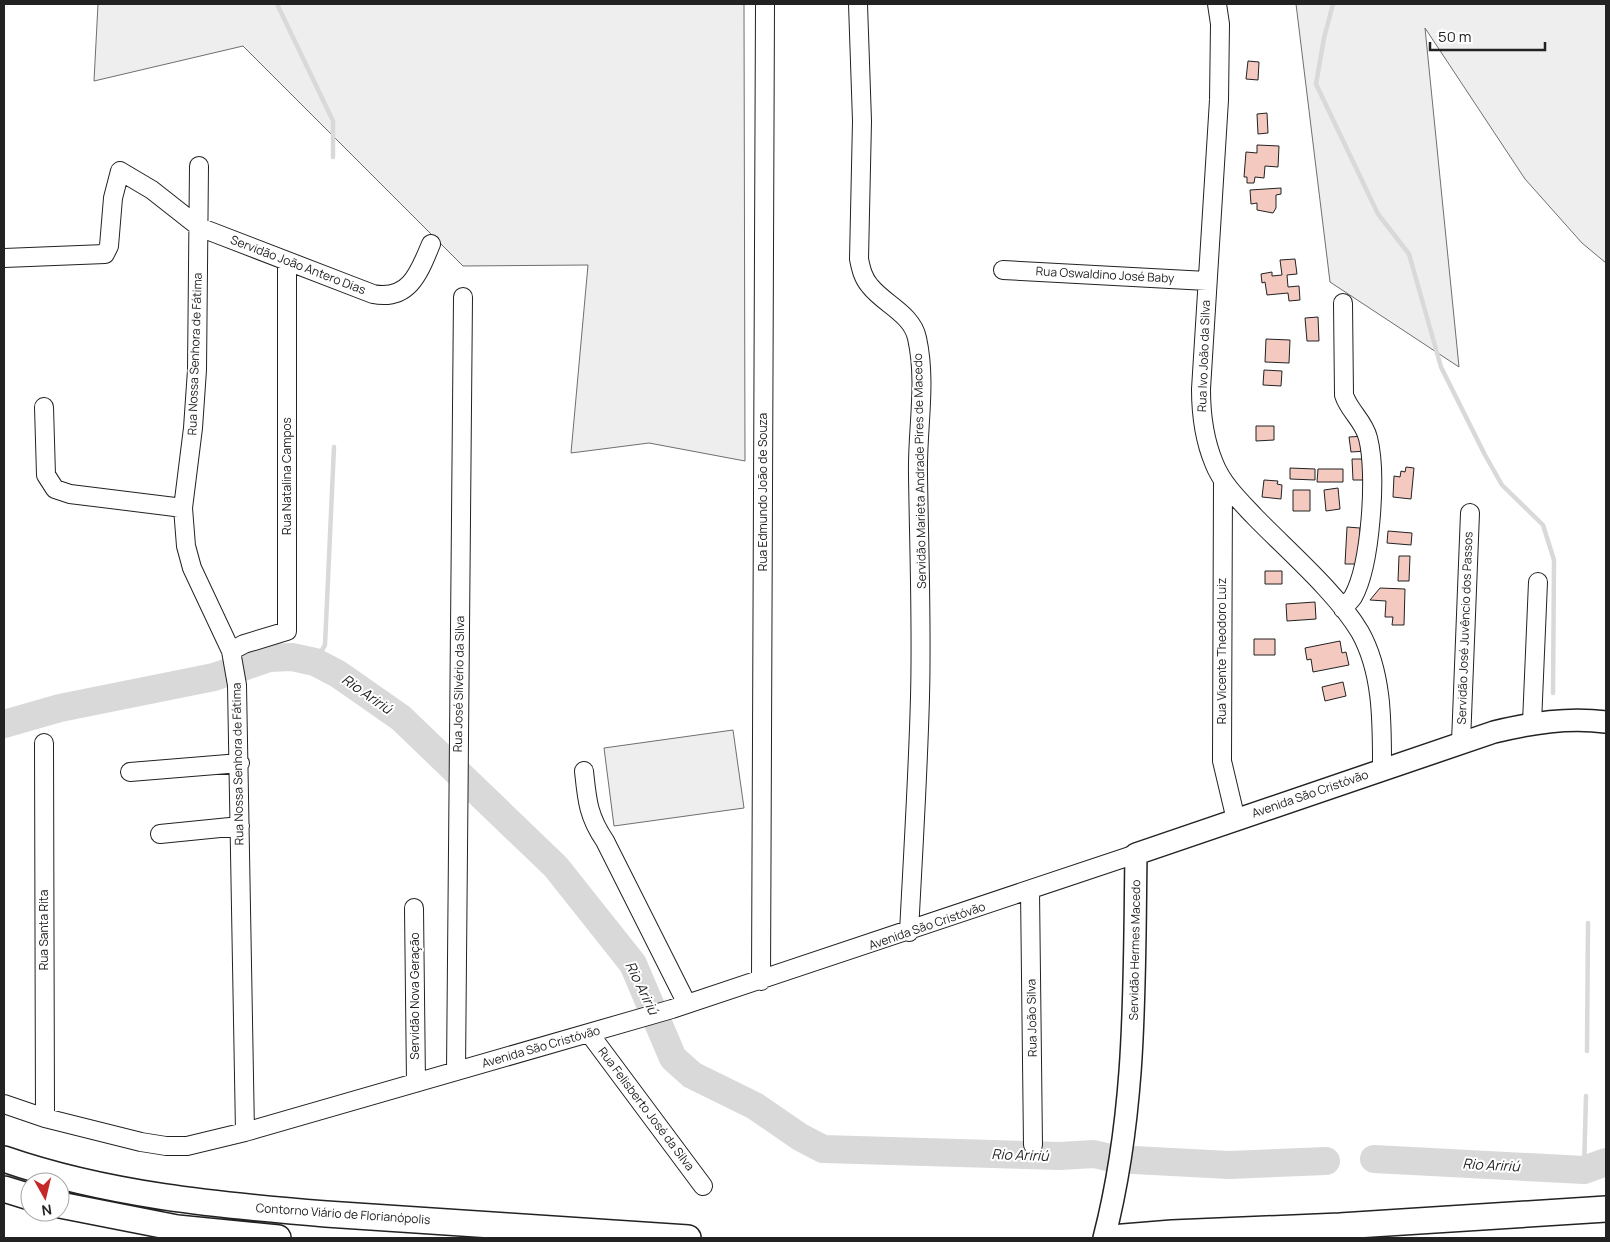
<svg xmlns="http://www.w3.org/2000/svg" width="1610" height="1242" viewBox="0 0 1610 1242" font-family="Manrope,sans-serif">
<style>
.green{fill:#eee;stroke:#6f6f6f}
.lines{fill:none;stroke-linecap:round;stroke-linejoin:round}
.stream{stroke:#d9d9d9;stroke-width:4.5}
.river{stroke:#d9d9d9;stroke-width:28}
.building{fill:#f3c9c0;stroke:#222}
.minor-casing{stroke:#222;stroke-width:20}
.major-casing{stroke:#222;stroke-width:24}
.highway-casing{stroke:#222;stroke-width:28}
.minor{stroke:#fff;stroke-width:18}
.major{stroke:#fff;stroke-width:21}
.highway{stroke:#fff;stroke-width:25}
.labels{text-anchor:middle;stroke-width:4;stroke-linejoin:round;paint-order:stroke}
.street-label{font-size:12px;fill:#222;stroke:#fff}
.water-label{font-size:14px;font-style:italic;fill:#222;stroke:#fff}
</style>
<rect width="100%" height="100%" fill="#fff"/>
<!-- green -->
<path class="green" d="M98,4H744L745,461L649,443L571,453L588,265L463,266L243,46L94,81Z
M1296,4H1606V263L1582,243L1525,179L1425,28L1459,367L1330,282Z
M733,730L744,808L614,826L604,748Z"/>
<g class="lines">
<!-- stream -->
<path class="stream" d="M277,4L333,121V157
M1333,4L1324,38L1316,84L1378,214L1409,254L1441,367L1485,455L1502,485L1543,525L1554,560L1553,693
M315,662L325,645L334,447
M1587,1051L1588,923
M1584,1170L1586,1096"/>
<!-- river -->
<path class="river" d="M4,724L60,708L214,677L269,658L292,657L315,662L338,674L401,718L556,867L633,964L673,1058L692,1075L755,1106L800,1137L823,1149L1060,1156L1094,1154L1115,1159L1229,1165L1326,1161
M1374,1159L1584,1170L1606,1162"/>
</g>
<!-- building -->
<path class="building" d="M1248,61L1259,62L1258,80L1246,79Z
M1267,113L1268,133L1258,134L1257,114Z
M1257,145L1279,146L1278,167L1265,166L1264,178L1255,177L1254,183H1247V177H1244L1246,152L1257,153Z
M1281,188V194L1276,195V208L1273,213L1257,210V203L1251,204L1250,190Z
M1295,259L1297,274L1287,275L1288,287L1299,286L1300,300L1289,301L1288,293L1267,295L1265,282L1262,283L1261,274L1272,272V276L1282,275L1280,260Z
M1318,317L1319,341H1307L1305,318Z
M1266,339L1290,340L1289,363L1265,362Z
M1264,370L1282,371L1281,386L1263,385Z
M1256,426H1274V440L1256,441Z
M1365,436L1367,451L1351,452L1349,437Z
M1352,459H1369L1370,480H1353Z
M1406,467L1414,468L1411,499L1393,497L1394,476L1400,477L1401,471L1405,472Z
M1290,468L1315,469V480L1290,479Z
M1318,469H1343V482H1317Z
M1264,480L1278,481L1277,484L1282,485L1281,499L1262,497Z
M1338,488L1340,509L1326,511L1324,490Z
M1293,490H1310V511H1293Z
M1347,527L1360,528L1358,564H1345Z
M1388,531L1412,533L1411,545L1387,543Z
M1399,556H1410L1409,581H1398Z
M1265,571H1282V584H1265Z
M1380,588L1405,589L1404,625H1392L1393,617H1385L1386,601L1370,600Z
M1315,602L1316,619L1287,621L1286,604Z
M1254,639H1275V655H1254Z
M1340,641L1342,653L1346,652L1349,665L1313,672L1311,659L1307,660L1305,648Z
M1343,682L1346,696L1325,701L1322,687Z"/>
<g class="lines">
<defs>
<path id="minor" d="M858,4L862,121L859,259C861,269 863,278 870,286C884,304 912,314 917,338C927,383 917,429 918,474C919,549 922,623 920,697C918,775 913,854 909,932
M1217,4L1220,24L1219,100L1201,389C1201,415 1204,439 1214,463C1222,484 1240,501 1255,517C1287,550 1337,593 1360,632C1383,673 1382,724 1382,769
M199,166L197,370L193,428L183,508L186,546L192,568L231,651L237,685L245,1132
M4,258L105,254L109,246L113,198L120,171L152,190L199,227L373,294C409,301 419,273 431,244
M1003,270L1207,281
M44,407L46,475L55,489L70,494L183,508
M1223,480L1222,761L1236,820
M1343,609C1346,605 1350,601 1353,597C1371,565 1377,473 1368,438C1364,421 1349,411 1344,395L1343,303
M231,651L244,644L287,631V262
M1532,723L1538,582
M1461,742L1470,513
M44,743L45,1118
M584,771C587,800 588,816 605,841L687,1004
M130,772L240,763
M160,834L240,826
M1030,891L1033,1145
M414,908L416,1083
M761,981L765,4
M589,1033L703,1186
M456,1071L463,297
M4,1104L45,1118L141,1142L166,1146H187L245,1132L672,1009L1136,854"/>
<path id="major" d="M1104,1238C1137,1110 1134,985 1136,854L1494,732C1532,723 1568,717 1606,722"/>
<path id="highway" d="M4,1159C108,1195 217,1205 326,1214C447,1223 567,1229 688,1238
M4,1189L30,1197
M60,1205L177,1228L278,1238
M1111,1238L1172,1233L1340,1226L1606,1209"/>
</defs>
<!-- minor casing -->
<use href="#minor" class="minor-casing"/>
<!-- major casing -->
<use href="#major" class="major-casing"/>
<!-- highway casing -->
<use href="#highway" class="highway-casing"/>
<!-- minor -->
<use href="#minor" class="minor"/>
<!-- major -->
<use href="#major" class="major"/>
<!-- highway -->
<use href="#highway" class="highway"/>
</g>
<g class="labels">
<!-- street labels -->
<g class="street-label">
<text transform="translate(298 265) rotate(21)" y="4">Servidão João Antero Dias</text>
<text transform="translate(1105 275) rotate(3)" y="4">Rua Oswaldino José Baby</text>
<text transform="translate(195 354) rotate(-88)" y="4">Rua Nossa Senhora de Fátima</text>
<text transform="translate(1204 356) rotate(-88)" y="4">Rua Ivo João da Silva</text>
<text transform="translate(920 471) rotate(-91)" y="4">Servidão Marieta Andrade Pires de Macedo</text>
<text transform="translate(287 476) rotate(-90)" y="4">Rua Natalina Campos</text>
<text transform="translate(763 492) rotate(-90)" y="4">Rua Edmundo João de Souza</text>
<text transform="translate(1465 628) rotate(-88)" y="4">Servidão José Juvêncio dos Passos</text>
<text transform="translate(1222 651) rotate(-90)" y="4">Rua Vicente Theodoro Luiz</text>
<text transform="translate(459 684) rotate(-89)" y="4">Rua José Silvério da Silva</text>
<text transform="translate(238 764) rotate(-91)" y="4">Rua Nossa Senhora de Fátima</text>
<text transform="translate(1310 794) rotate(-19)" y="4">Avenida São Cristóvão</text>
<text transform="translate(927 926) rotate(-19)" y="4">Avenida São Cristóvão</text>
<text transform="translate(44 930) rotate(-90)" y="4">Rua Santa Rita</text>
<text transform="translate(1135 950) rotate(-89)" y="4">Servidão Hermes Macedo</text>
<text transform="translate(415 996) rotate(-90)" y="4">Servidão Nova Geração</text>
<text transform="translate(1032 1018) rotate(-91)" y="4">Rua João Silva</text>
<text transform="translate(541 1047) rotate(-16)" y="4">Avenida São Cristóvão</text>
<text transform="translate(646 1109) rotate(53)" y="4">Rua Felisberto José da Silva</text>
<text transform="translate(343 1214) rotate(4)" y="4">Contorno Viário de Florianópolis</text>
</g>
<!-- water labels -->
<g class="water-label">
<text transform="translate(367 694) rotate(35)" y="5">Rio Aririú</text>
<text transform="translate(642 988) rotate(64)" y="5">Rio Aririú</text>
<text transform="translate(1020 1155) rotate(2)" y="5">Rio Aririú</text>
<text transform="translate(1491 1165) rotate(3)" y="5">Rio Aririú</text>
</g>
</g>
<!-- border -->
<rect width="1610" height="1242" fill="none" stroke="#222222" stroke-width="10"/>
<!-- north arrow -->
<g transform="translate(45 1197) rotate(172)"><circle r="24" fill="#ffffff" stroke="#a7a7a7"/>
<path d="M0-4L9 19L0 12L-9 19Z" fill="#c62828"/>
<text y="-8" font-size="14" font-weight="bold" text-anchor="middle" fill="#222222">N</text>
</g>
<!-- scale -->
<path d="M1430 42v8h115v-8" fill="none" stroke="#222222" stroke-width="2.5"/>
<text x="1438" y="42" font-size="15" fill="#222222" stroke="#ffffff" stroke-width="4" paint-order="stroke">50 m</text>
</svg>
